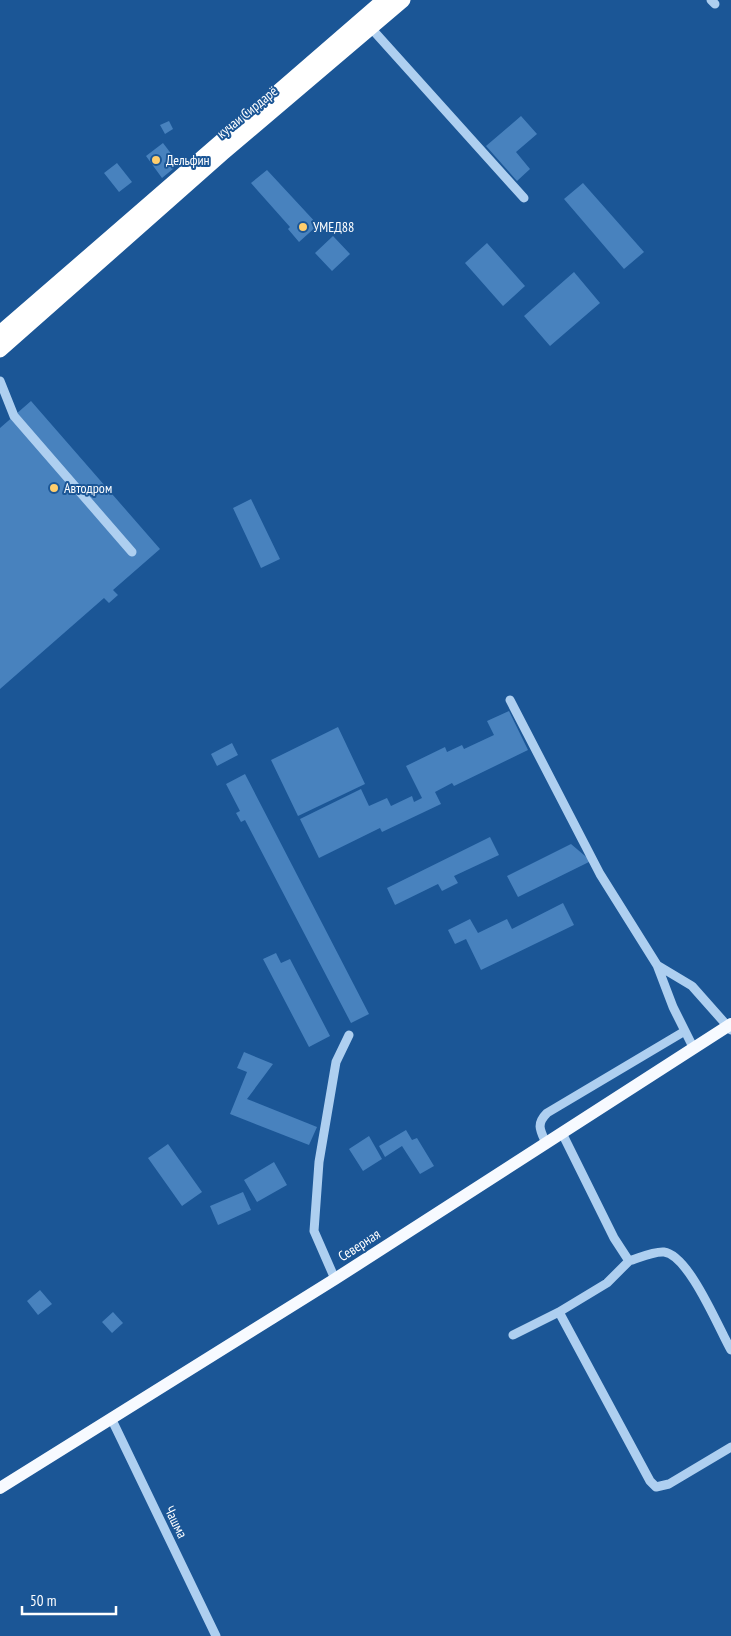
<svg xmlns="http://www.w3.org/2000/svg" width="731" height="1636" viewBox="0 0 731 1636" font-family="'PT Sans Narrow',sans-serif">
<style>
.building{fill:#4882be}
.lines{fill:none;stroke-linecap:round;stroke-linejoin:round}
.minor{stroke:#aecff0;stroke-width:9}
.major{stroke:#f7faff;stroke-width:12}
.highway{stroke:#fff;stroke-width:15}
.poi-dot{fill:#ffce6d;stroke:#1b5696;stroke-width:2}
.labels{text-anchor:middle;stroke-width:4;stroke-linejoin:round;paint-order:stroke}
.street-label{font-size:14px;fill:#fff;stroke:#1b5696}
.poi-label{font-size:14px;fill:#fff;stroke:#1b5696;text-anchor:start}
</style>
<rect width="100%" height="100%" fill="#1b5696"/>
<!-- building -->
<path class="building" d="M521,116L537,134L516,152L530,169L517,181L486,146Z
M169,121L173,129L165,134L160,125Z
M163,143L179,164L162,178L146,156Z
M117,163L132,182L119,192L104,173Z
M267,170L318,225L299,242L288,229L290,227L251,183Z
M583,183L644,252L624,269L564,199Z
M333,236L350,254L332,271L315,253Z
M487,243L525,286L503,306L465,263Z
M574,272L600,303L550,346L524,316Z
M31,401L160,549L113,590L118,595L109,603L104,598L0,689V428Z
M251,499L280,559L261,568L233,508Z
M509,711L528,750L454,786L452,783L435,792L441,804L382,832L380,828L319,858L300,819L361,789L369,806L387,798L391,806L412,796L414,802L422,798L406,766L445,747L447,752L462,745L464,749L494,735L487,721Z
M338,727L365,784L298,816L271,760Z
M232,743L238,755L217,766L211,754Z
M245,774L369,1014L351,1023L245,820L241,822L236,813L240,811L226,784Z
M490,837L499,855L454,876L458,883L442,891L438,884L395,905L387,888Z
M571,844L591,861L518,897L507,876Z
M563,903L574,925L481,970L466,939L455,944L448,930L470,919L478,933L507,919L512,929Z
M276,953L281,963L290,959L330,1036L309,1047L263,959Z
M244,1052L273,1064L247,1099L317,1127L309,1145L230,1114L247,1072L237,1068Z
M406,1130L412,1140L417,1138L434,1166L420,1174L402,1146L385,1157L379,1146Z
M369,1136L382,1159L363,1171L349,1149Z
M168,1144L202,1192L182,1206L148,1158Z
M274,1162L287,1185L257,1202L244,1180Z
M243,1192L251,1210L218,1225L210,1206Z
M40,1290L52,1304L38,1315L27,1301Z
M113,1312L123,1323L112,1333L102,1322Z"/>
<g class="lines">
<!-- minor -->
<path class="minor" d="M711,0L715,4
M371,28L524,198
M0,381L14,416L132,552
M510,700L600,874L657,965L692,986L731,1030
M657,965L673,1007L693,1047
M562,1133L614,1238L629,1261C639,1258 654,1251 664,1252C689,1255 719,1329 731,1350
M546,1143C540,1130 536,1124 547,1113L685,1031
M335,1279L314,1231L319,1162L336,1062L349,1035
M559,1312L650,1481L656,1487L669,1484L731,1447
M513,1335L559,1312L607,1283L629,1261
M112,1420L216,1636"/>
<!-- major -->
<path class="major" d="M0,1488L335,1279L731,1024"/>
<!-- highway -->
<path class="highway" d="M0,333L384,0
M0,350L223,153L403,0"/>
</g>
<!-- markers -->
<g class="poi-dot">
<circle cx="156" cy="160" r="5"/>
<circle cx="303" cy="227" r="5"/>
<circle cx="54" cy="488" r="5"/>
</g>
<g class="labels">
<!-- street labels -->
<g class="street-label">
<text transform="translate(247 112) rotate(-39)" y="5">кучаи Сирдарё</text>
<text transform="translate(359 1245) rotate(-33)" y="5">Северная</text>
<text transform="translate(176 1522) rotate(64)" y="5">Чашма</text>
</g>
<!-- poi labels -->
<g class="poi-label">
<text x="166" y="165">Дельфин</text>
<text x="313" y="232">УМЕД88</text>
<text x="64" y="493">Автодром</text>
</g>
</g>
<!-- scale -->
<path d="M22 1606v8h94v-8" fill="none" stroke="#ffffff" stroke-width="2.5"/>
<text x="30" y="1606" font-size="15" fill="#ffffff" stroke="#1b5696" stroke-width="4" paint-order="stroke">50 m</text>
</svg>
